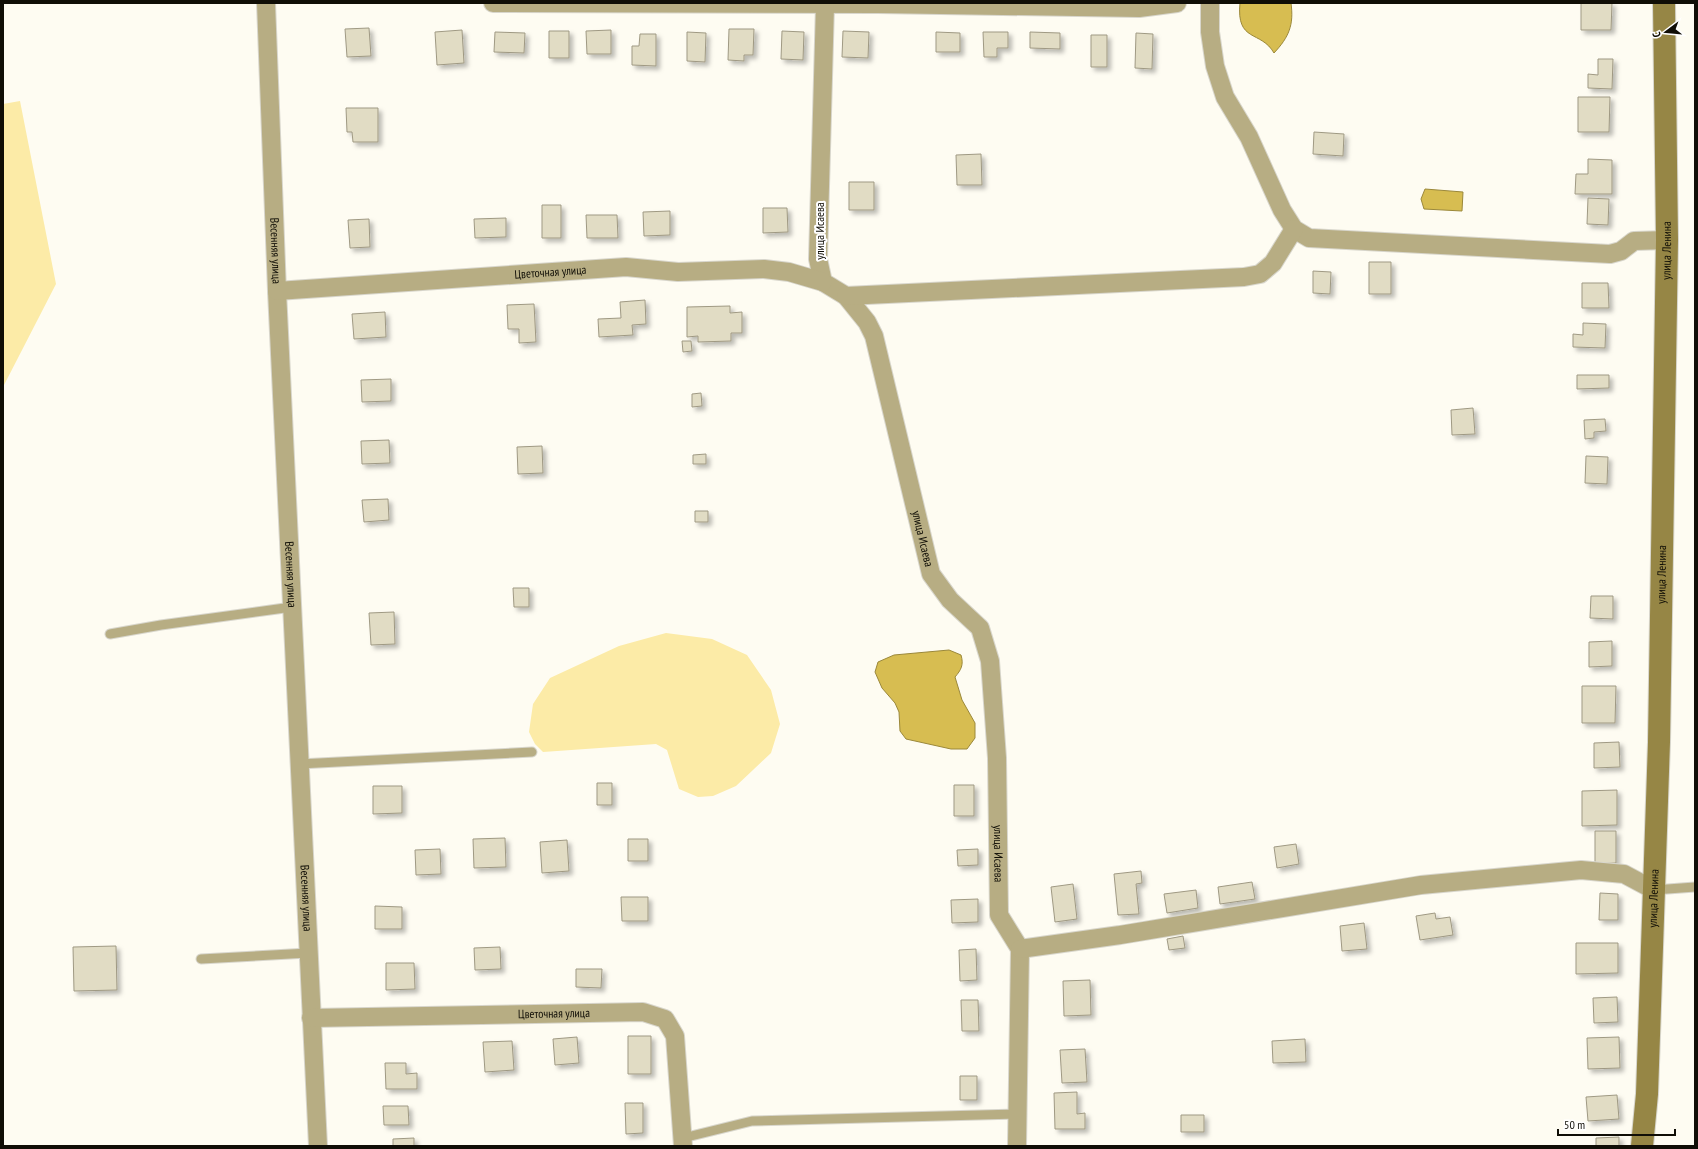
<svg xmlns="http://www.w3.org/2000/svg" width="1698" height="1149" viewBox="0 0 1698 1149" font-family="'PT Sans Narrow',sans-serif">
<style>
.green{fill:#fceba7}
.water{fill:#d7bd51;stroke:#9b883a}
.building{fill:#e1dcc4;stroke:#9f9983;filter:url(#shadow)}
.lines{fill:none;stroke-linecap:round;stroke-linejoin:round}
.service-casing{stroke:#d8d6cc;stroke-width:11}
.minor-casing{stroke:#d8d6cc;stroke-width:20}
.secondary-casing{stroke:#d8d6cc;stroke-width:24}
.service{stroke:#b7ad83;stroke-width:9}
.minor{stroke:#b7ad83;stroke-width:18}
.secondary{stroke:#968645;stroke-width:22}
.labels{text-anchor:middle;stroke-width:4;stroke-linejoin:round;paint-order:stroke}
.street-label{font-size:12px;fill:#100e06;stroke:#fff}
</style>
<defs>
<filter id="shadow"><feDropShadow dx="3.5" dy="3.5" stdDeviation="2" flood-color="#0004"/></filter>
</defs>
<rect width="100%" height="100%" fill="#fefcf2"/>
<!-- green -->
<path class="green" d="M20,101L56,284L3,387V104Z
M666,633L712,639L747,655L771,690L780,724L771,753L736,786L713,796L698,797L679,789L667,750L656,744L543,752L535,744L529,732L533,704L550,678L619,646Z"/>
<!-- water -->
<path class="water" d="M1240,3H1291C1294,25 1289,37 1274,53C1261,30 1236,43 1240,3Z
M1425,189L1463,192L1462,211L1424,209L1421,199Z
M949,650L961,655C964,665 961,670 955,677L962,700L975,723V738L967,749H951L906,739L900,731L899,712L895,703L882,688L875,672L878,662L894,655Z"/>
<!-- building -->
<path class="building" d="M1581,3H1612L1611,30H1581Z
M369,28L371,56L347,57L345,29Z
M729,29H754L753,55H744V61L728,60Z
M462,30L464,63L437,65L435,32Z
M611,30V54H587L586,31Z
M549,31H569V58H549Z
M782,31L804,32L803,60L781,59Z
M843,31L869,32L868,58L842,57Z
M495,32L525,33L524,53L494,52Z
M687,32L706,33L705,62L687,61Z
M936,32L960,33V52H936Z
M983,32H1008V48H997V57H984Z
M1030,32L1060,33V49L1030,48Z
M1136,33L1153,34L1152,69L1135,68Z
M640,34H656V66L632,65V46H639Z
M1091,35H1107V67H1091Z
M1598,59H1613L1612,89L1588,88V74L1598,75Z
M1578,97H1610L1609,132H1578Z
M346,108H378V142H353L352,132H347Z
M1314,132L1344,134L1343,156L1313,154Z
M981,154L982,185H957L956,155Z
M1588,159L1612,160V194H1575L1576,174H1588Z
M849,182H874V210H849Z
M1588,198L1609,199L1608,225L1587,224Z
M542,205H561V238H542Z
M763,208H787L788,232L763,233Z
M670,211V235L644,236L643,212Z
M586,215H617L618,238H587Z
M506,218V237L475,238L474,219Z
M369,219L370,247L350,248L348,220Z
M1369,262H1391V294H1369Z
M1313,271L1331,272L1330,294L1313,293Z
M1582,283H1608L1609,308H1582Z
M645,300L646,324L632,325L633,335L599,337L598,319L621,318L620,302Z
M534,304L536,342L519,343V329H508L507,305Z
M730,306V313L742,312V333H731V341L698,342V336L687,337V307Z
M385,312L386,337L354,339L352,314Z
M1583,323L1606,324L1605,348L1573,347V334L1583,335Z
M682,341H691L692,351L683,352Z
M1577,375H1609V388L1577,389Z
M391,379V401L362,402L361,380Z
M701,393L702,406L692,407V394Z
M1473,408L1475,434L1452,435L1451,410Z
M1605,419L1606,431L1594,432V438L1585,439L1584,420Z
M389,440L390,463L362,464L361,441Z
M542,446L543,473L518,474L517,447Z
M706,454V464H693V455Z
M1586,456L1608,457L1607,484L1585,483Z
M388,499L389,520L364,522L362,500Z
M695,511H708V522H695Z
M513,588H529V607H514Z
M1591,596H1613V619L1590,618Z
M394,612L395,644L371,645L369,613Z
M1612,641V666L1589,667V642Z
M1582,686H1616L1615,723H1582Z
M1619,742L1620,767L1594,768V743Z
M597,783H612V805H597Z
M954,785H974V816H954Z
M373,786H402V813L373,814Z
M1617,790V825L1582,826V791Z
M1595,831H1616V863L1595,864Z
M505,838L506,867L474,868L473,839Z
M628,839H648V861H628Z
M567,840L569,871L542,873L540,842Z
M1296,844L1299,864L1277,868L1274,847Z
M440,849L441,874L416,875L415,850Z
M978,849V865L958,866L957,850Z
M1141,871L1142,883L1136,884L1139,914L1118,915L1114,874Z
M1252,882L1255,899L1220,904L1218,887Z
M1073,884L1077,919L1055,922L1051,887Z
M1196,890L1198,908L1167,913L1164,894Z
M1600,893L1618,894V920H1599Z
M621,897H648V921H622Z
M978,899V922L952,923L951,900Z
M375,906L402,907V929H375Z
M1435,913L1436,919L1450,917L1453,935L1420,940L1416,916Z
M1364,923L1367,949L1342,951L1340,926Z
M1183,936L1185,948L1169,950L1167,939Z
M1576,943H1618V973L1576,974Z
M116,946L117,990L74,991L73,947Z
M500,947L501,969L475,970L474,948Z
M976,949L977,980L960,981L959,950Z
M386,963H414L415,989L386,990Z
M576,969H602L601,988L576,987Z
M1090,980L1091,1015L1064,1016L1063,981Z
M1617,997L1618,1022L1594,1023L1593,998Z
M961,1000H978L979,1031H962Z
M628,1036H651V1074H628Z
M577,1037L579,1063L555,1065L553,1039Z
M1619,1037L1620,1068L1588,1069L1587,1038Z
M1305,1039L1306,1062L1273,1063L1272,1041Z
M512,1041L514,1070L485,1072L483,1042Z
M1085,1049L1087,1082L1062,1083L1060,1050Z
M385,1063H406V1074L417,1073V1089H386Z
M960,1076H977V1100H960Z
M1077,1092V1114L1085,1113V1129H1055L1054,1093Z
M1617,1095L1619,1119L1588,1121L1586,1097Z
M625,1103H643V1133L626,1134Z
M383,1106H408L409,1125H384Z
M1181,1115H1204V1132H1181Z
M1619,1137V1146H1596V1138Z
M414,1138V1146H393V1139Z"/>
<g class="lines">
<defs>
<path id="service" d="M110,634L161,625L292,607
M299,764L532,752
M1654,890L1695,887
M201,959L308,953
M683,1138L752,1121L1017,1114"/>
<g id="minor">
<path id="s1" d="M266,3L277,291L318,1146"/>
<path d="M493,3L878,4L1139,8L1177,3"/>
<path d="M1210,3V32L1215,66L1225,97L1249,137L1282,210L1294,229L1309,238L1610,254L1621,251L1634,241L1667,240"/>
<path id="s2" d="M825,5L818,259L823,282L846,296L867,322L874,336L931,574L950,600L980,628L990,661L997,758L999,915L1020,949L1017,1146"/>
<path id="s3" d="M277,291L626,267L678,272L764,269L789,272L823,282"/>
<path d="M846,296L1244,277L1260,274L1273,263L1294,229"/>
<path d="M1020,949L1120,935L1421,885L1581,870L1624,874L1654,890"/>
<path id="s4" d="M311,1018L643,1012L665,1019L675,1036L683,1146"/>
</g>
<g id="secondary">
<path id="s5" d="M1642,1146L1647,1094L1659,742L1667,240L1664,3"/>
</g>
</defs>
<!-- service casing -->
<use href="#service" class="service-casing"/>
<!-- minor casing -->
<use href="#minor" class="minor-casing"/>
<!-- secondary casing -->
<use href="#secondary" class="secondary-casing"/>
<!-- service -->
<use href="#service" class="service"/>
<!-- minor -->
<use href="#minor" class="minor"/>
<!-- secondary -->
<use href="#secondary" class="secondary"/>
</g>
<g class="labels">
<!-- street labels -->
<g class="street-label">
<text transform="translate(820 231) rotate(-90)" y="4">улица Исаева</text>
<text dy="4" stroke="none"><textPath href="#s1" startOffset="248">Весенняя улица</textPath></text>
<text dy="4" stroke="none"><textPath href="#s5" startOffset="896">улица Ленина</textPath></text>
<text dy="4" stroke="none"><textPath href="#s3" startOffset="274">Цветочная улица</textPath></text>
<text dy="4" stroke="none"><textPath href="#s2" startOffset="562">улица Исаева</textPath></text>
<text dy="4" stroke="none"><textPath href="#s1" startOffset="572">Весенняя улица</textPath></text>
<text dy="4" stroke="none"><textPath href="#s5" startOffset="572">улица Ленина</textPath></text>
<text dy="4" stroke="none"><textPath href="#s2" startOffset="899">улица Исаева</textPath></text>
<text dy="4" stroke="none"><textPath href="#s1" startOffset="896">Весенняя улица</textPath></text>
<text dy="4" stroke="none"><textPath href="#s5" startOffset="248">улица Ленина</textPath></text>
<text dy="4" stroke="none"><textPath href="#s4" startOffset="243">Цветочная улица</textPath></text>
</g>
</g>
<!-- border -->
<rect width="1698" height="1149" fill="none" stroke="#100e06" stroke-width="8"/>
<!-- north arrow -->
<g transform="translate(1666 32) rotate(254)" stroke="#ffffff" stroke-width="3" paint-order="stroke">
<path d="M0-3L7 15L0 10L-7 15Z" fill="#100e06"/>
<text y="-6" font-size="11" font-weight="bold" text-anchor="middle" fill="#100e06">С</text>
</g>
<!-- scale -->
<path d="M1558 1129v6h117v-6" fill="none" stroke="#100e06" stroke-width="2"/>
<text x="1564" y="1129" font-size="12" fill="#100e06" stroke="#ffffff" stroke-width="3" paint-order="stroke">50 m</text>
</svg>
